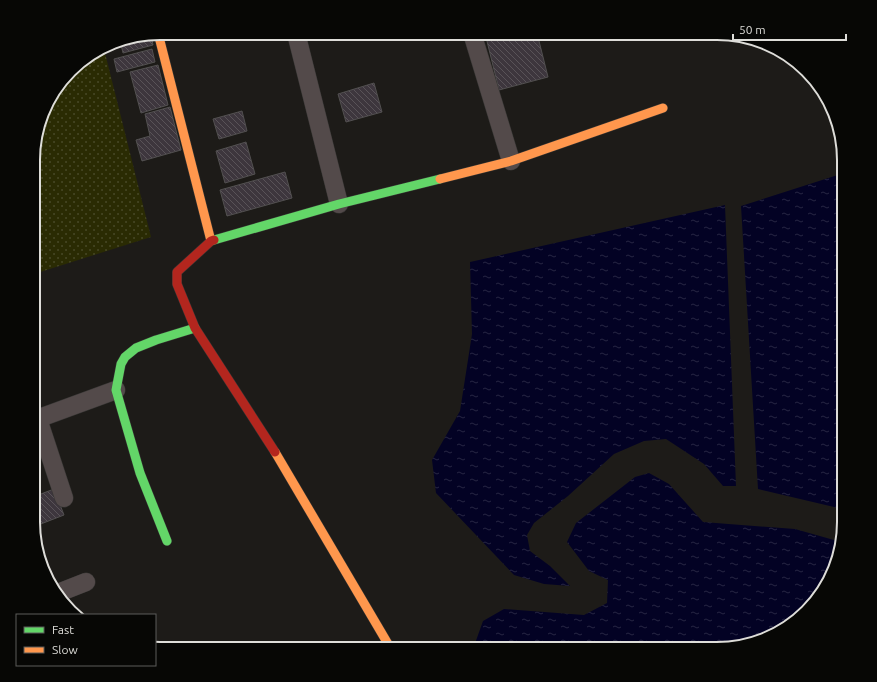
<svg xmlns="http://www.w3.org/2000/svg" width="877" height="682" viewBox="0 0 877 682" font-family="Ubuntu,sans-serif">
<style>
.grass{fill:url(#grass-dots)}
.water{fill:url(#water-ripples)}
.building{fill:url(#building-back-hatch);stroke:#525050}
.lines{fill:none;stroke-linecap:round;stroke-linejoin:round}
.street-casing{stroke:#373634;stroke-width:19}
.fast-casing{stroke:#373634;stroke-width:10}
.slow-casing{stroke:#373634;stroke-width:10}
.jam-casing{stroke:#373634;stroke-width:10}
.street{stroke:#534a4a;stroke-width:18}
.fast{stroke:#63d668;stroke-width:9}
.slow{stroke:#ff974d;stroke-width:9}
.jam{stroke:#b3261e;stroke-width:9}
.rim{fill:none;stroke:#deddd9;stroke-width:2}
</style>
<defs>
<pattern id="grass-dots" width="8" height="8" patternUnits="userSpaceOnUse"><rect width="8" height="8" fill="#2a2b03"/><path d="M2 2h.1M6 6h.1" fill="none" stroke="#484927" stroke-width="1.8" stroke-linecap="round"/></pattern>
<pattern id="water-ripples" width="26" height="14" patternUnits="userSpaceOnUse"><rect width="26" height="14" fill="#030224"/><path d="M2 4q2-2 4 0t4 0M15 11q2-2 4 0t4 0" fill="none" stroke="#272643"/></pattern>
<pattern id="building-back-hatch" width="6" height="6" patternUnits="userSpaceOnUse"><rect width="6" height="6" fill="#3d363d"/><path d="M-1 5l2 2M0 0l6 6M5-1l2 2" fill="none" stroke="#595358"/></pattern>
</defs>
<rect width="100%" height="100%" fill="#1d1b18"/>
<!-- grass -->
<path class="grass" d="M104,49L151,237L34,274V144L50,97L77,64Z"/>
<!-- water -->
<path class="water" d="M844,173V511L834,507L758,489L741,206Z
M725,205L736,486H723L704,464L666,439L644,441L614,454L568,496L534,523L527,535L530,551L550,566L570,586L544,584L514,575L436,493L432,460L460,411L472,334L470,262Z
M649,473L669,484L703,522L795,529L841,542L834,571L812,606L766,639L717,649H473L483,621L504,609L584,615L607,603L608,580L589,571L567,542L576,523L635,477Z"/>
<!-- building -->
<path class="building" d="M485,33H537L548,77L499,90Z
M563,33H589L565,39Z
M151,35L153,45L123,53L120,40Z
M152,49L155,62L117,72L114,59Z
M158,65L168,105L141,113L130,72Z
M374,83L382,112L346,122L338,94Z
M170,107L181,150L142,161L136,140L150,136L145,114Z
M242,111L247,131L219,139L213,119Z
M246,142L255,174L225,183L216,151Z
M285,172L292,198L227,216L220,190Z
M34,381L39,401L34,402Z
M54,489L64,515L33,527V497Z"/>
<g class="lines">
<defs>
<path id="street" d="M296,33L339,204
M472,33L511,161
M64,498L40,425L41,420L45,416L116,390
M58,593L86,582"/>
<path id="fast" d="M214,240L339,204L440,179
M167,541L140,473L116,390L121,364L125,357L136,348L156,340L195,328"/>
<path id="slow" d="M158,33L211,241
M440,179L511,161L663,108
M275,452L391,649"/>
<path id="jam" d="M214,240L211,241L177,272V284L195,328L275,452"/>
</defs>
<!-- street casing -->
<use href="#street" class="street-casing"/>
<!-- fast casing -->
<use href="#fast" class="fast-casing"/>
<!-- slow casing -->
<use href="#slow" class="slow-casing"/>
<!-- jam casing -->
<use href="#jam" class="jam-casing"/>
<!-- street -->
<use href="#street" class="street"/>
<!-- fast -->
<use href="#fast" class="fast"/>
<!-- slow -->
<use href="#slow" class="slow"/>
<!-- jam -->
<use href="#jam" class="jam"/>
</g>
<!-- crop -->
<path d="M0 0H877V682H0ZM160 40H717A120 120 0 0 1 837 160V522A120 120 0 0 1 717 642H160A120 120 0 0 1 40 522V160A120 120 0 0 1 160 40Z" fill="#070705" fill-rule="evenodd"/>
<path class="rim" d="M160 40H717A120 120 0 0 1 837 160V522A120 120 0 0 1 717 642H160A120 120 0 0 1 40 522V160A120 120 0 0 1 160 40Z"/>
<!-- legend -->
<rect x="16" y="614" width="140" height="52" fill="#070705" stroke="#5d5d5a"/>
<rect x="24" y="627" width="20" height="6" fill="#63d668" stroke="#5d5d5a"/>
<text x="52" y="634" font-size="12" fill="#deddd9">Fast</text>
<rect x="24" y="647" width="20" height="6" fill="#ff974d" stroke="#5d5d5a"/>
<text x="52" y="654" font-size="12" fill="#deddd9">Slow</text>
<!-- scale -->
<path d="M733 34v6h113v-6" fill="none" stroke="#deddd9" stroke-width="2"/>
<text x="739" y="34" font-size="12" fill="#deddd9" stroke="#070705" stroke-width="3" paint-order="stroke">50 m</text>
</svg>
